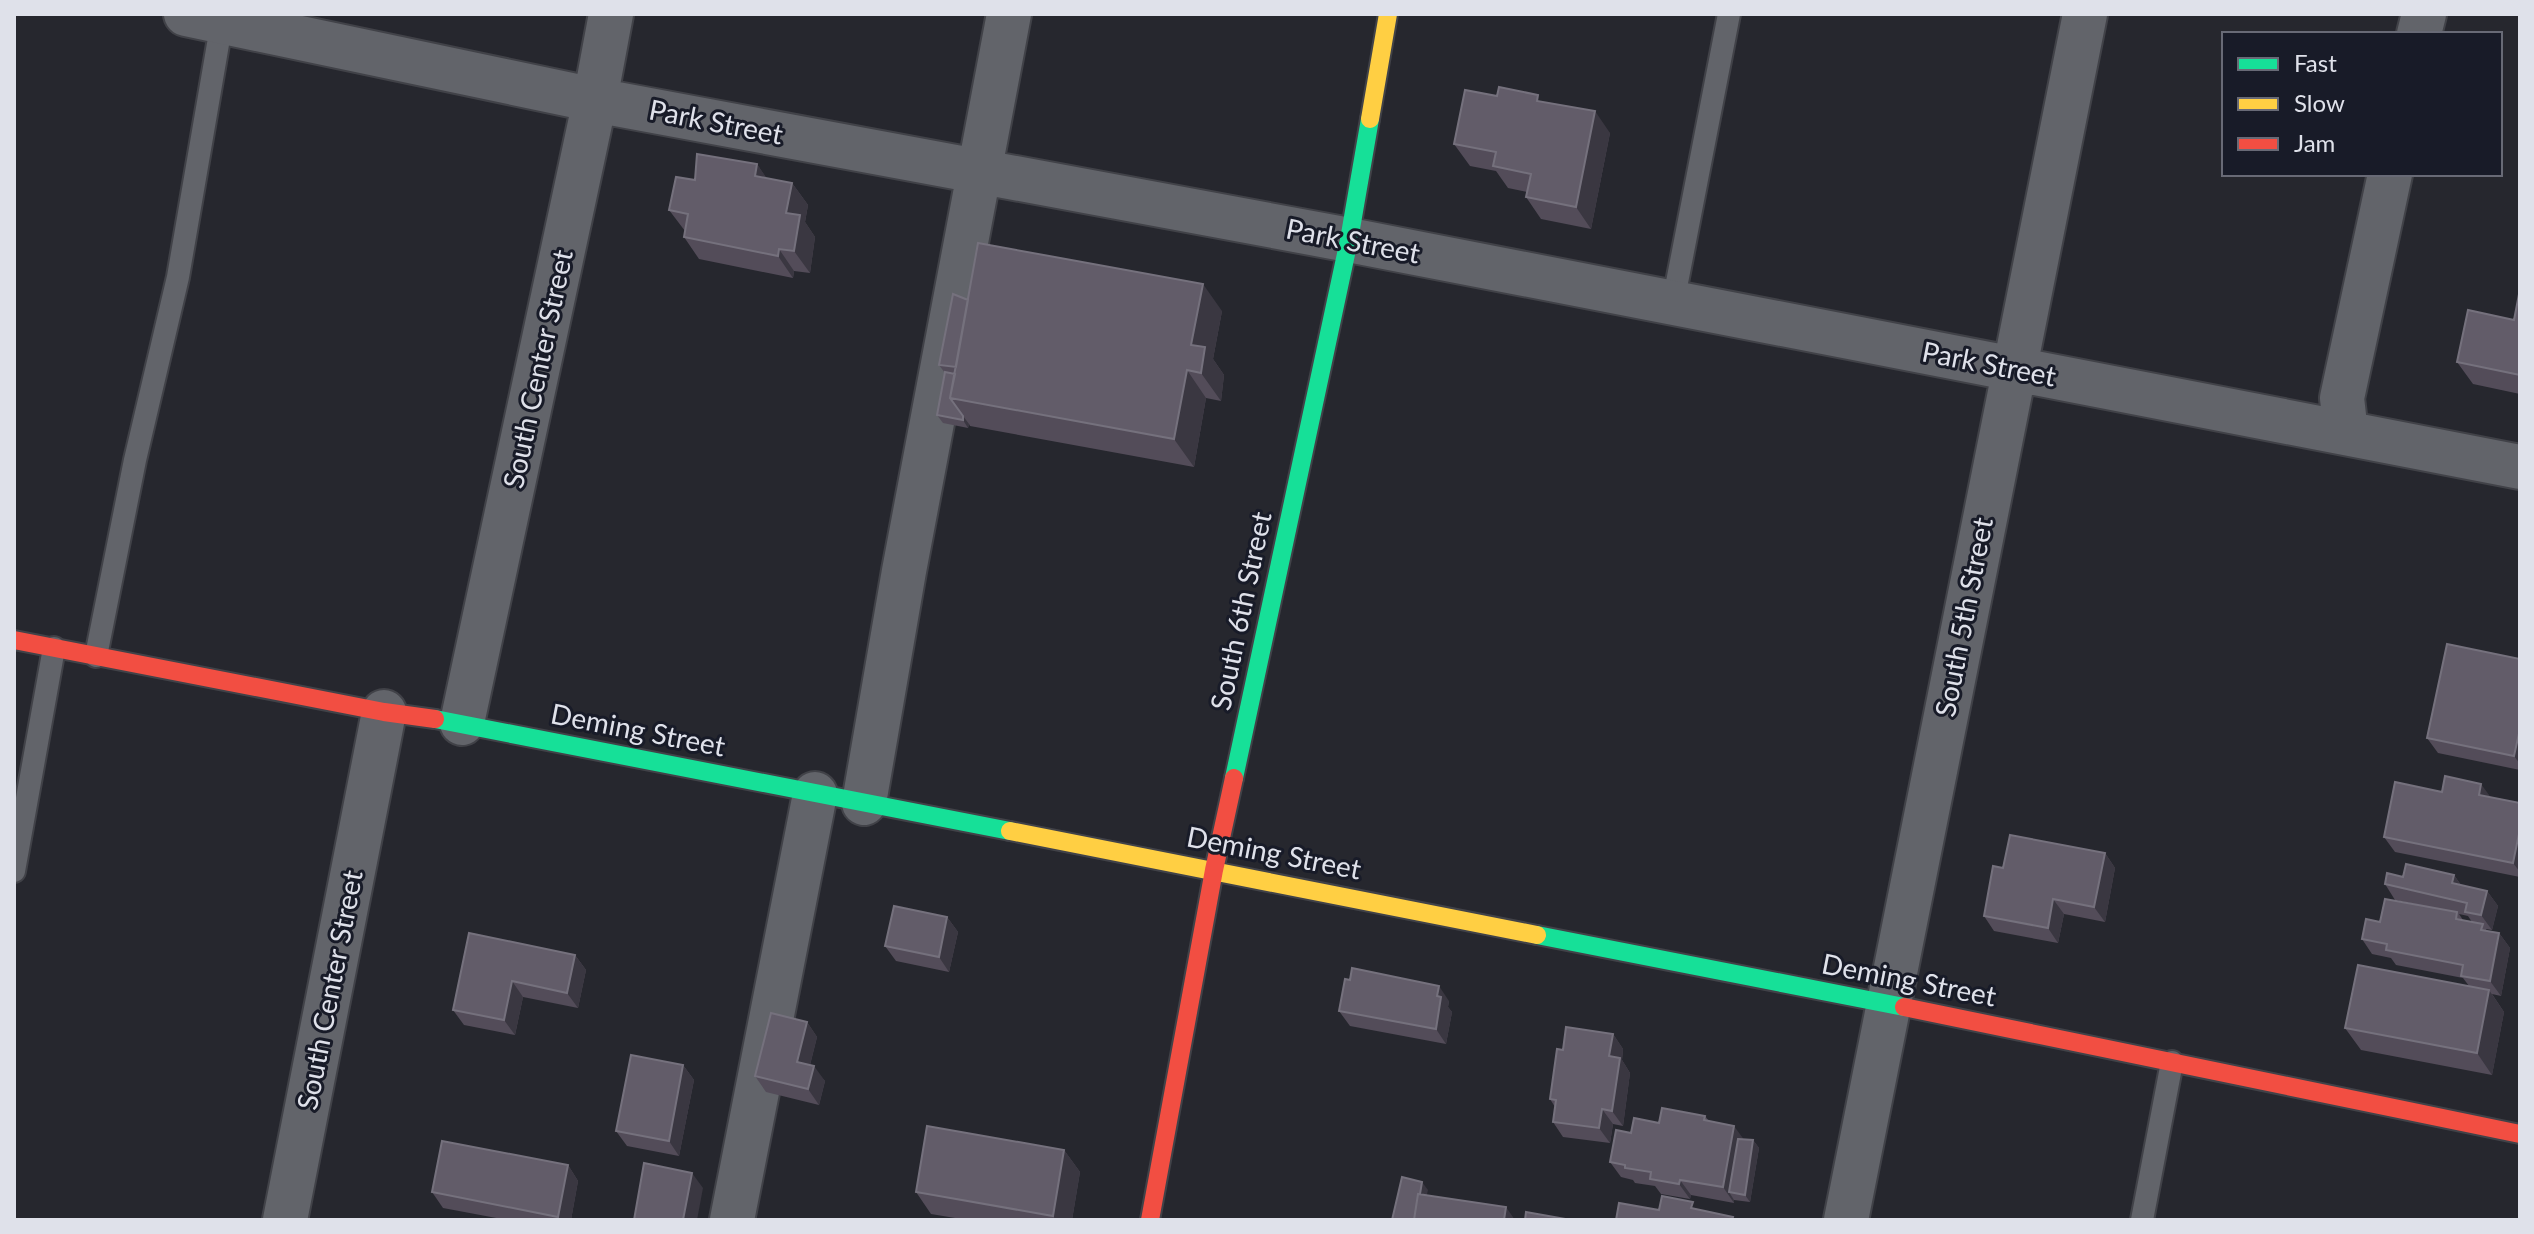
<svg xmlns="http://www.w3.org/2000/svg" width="2534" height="1234" viewBox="0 0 2534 1234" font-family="Lato,sans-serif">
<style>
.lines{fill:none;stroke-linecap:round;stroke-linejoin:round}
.lane-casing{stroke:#414248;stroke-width:26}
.street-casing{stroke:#414248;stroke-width:48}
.fast-casing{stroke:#414248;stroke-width:22}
.slow-casing{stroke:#414248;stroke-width:22}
.jam-casing{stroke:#414248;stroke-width:22}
.lane{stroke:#62646a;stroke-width:22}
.street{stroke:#62646a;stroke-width:44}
.fast{stroke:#16e098;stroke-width:18}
.slow{stroke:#ffcf43;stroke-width:18}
.jam{stroke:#f24e42;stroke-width:18}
.wall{fill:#534c59;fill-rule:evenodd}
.shaded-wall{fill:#3a3741}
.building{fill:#625c69;stroke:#75717d;stroke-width:2}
.labels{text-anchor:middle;stroke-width:6;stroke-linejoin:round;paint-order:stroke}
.street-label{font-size:28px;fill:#dfe1ea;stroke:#181b28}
</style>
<rect width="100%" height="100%" fill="#26272e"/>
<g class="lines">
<defs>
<path id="lane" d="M1673,303L1729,14
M96,656L135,460L178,277L223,15
M14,871L54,648
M2142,1220L2172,1062"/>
<path id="street" d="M186,14L595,100L1349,240L2520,467
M2419,34L2424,14
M2346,433L2342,398L2390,174
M462,723L595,100L611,14
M864,803L904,571L1009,14
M285,1220L384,712
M732,1220L815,794
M1846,1220L2085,14"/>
<path id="fast" d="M435,719L1010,831
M1234,778L1349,240L1370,119
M1537,935L1904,1007"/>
<path id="slow" d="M1370,119L1388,14
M1010,831L1537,935"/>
<path id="jam" d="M14,640L384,712L435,719
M1904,1007L2520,1134
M1150,1220L1214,870L1234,778"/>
</defs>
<!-- lane casing -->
<use href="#lane" class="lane-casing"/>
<!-- street casing -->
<use href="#street" class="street-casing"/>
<!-- fast casing -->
<use href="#fast" class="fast-casing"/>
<!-- slow casing -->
<use href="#slow" class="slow-casing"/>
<!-- jam casing -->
<use href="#jam" class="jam-casing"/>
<!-- lane -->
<use href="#lane" class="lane"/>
<!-- street -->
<use href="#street" class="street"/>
<!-- fast -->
<use href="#fast" class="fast"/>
<!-- slow -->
<use href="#slow" class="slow"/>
<!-- jam -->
<use href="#jam" class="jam"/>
</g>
<!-- wall -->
<path class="wall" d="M1497,96L1543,102L1610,133L1591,229L1541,219L1526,197L1527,192L1508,188L1496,171L1470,166L1454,144Z
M757,164L766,178L792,183L808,205L805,222L815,237L810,273L794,271L793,278L699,259L684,237L685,231L669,210L695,180Z
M2520,289V394L2473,384L2457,362L2514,320Z
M968,300L1222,311L1213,359L1224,375L1221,401L1206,398L1194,467L970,426L969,424L968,428L943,423L937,415L945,373L939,365Z
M2520,659V770L2438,753L2427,738Z
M2442,792L2491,797L2520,803V877L2395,852L2384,837Z
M2105,853L2115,868L2105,922L2064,914L2058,943L1994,931L1984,916Z
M2454,875L2461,885L2487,891L2498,906L2492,930L2486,929L2487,931L2499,933L2510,948L2501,996L2492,994L2504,1012L2492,1075L2361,1050L2345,1028L2469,986L2463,978L2396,965L2391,958L2372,954L2362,939L2380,922L2420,905L2395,900L2385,884L2403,877ZM2459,914L2468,916L2472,922L2463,920Z
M947,917L958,932L949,972L896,961L885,946Z
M469,933L575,955L586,970L578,1008L523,997L515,1035L464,1025L453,1010Z
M1449,1001L1448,1007L1452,1012L1446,1044L1350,1026L1339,1011Z
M807,1022L817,1037L810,1065L825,1081L819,1105L766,1092L755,1076Z
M1613,1034L1623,1049L1622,1060L1630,1073L1623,1126L1613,1124L1610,1143L1563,1137L1553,1122L1555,1107L1550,1099L1563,1050Z
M683,1065L694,1080L679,1156L627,1146L616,1131Z
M1705,1116L1709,1121L1743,1139L1753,1140L1759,1148L1750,1202L1734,1200V1203L1691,1195L1690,1199L1661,1194L1655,1186L1635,1183L1633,1180L1621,1177L1610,1162L1631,1133L1659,1123Z
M1064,1150L1080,1172L1072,1220H967L931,1214L916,1192Z
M568,1165L578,1181L571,1220H507L443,1208L432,1192Z"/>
<!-- shaded-wall -->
<path class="shaded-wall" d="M1595,111L1610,133L1591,229L1576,207Z
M757,164L772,186L755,176Z
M792,183L808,205L805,222L815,237L810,273L794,251L786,213Z
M779,249L794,271L793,278L778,256Z
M1203,284L1222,311L1213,359L1224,375L1221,401L1201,373L1191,345Z
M1187,370L1206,398L1194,467L1174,439Z
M963,416L969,424L968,428L963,420Z
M2520,729V764L2514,756Z
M2481,784L2492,799L2479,795Z
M2520,829V872L2513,863Z
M2105,853L2115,868L2105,922L2094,907Z
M2454,875L2464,890L2452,883Z
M2487,891L2498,906L2492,930L2481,915Z
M2053,899L2064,914L2058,943L2048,928Z
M947,917L958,932L949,972L939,957Z
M2499,933L2510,948L2501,996L2490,981Z
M575,955L586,970L578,1008L567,993Z
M512,981L523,997L515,1035L504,1020Z
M1439,986L1449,1001L1448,1007L1452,1012L1446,1044L1436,1029L1437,996Z
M2489,990L2504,1012L2492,1075L2477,1053Z
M807,1022L817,1037L807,1077L797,1062Z
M1613,1034L1623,1049L1622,1060L1630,1073L1623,1126L1612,1111L1609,1056Z
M683,1065L694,1080L679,1156L669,1141Z
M814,1066L825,1081L819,1105L808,1089Z
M1602,1109L1613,1124L1610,1143L1599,1128Z
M1734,1126L1745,1141L1729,1192L1734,1200V1203L1723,1187Z
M1753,1140L1759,1148L1750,1202L1745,1195Z
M1064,1150L1080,1172L1072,1220H1056L1053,1216Z
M568,1165L578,1181L571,1220H560L558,1217Z
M692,1173L703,1188L697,1220H683Z
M1680,1180L1691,1195L1690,1199L1679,1184Z
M1422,1182L1428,1190L1421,1220H1414Z
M1506,1207L1515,1220H1504Z"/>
<!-- building -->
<path class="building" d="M1499,87L1538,95L1537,101L1595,111L1576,207L1526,197L1531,174L1493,166L1496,152L1454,144L1465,90L1497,96Z
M697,154L757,164L755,176L792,183L786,213L800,215L794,251L779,249L778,256L684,237L688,214L669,210L676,177L695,180Z
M978,243L1203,284L1191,345L1205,347L1201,373L1187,370L1174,439L950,398Z
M2520,289V375L2457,362L2468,310L2514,320Z
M953,294L968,300L956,367L939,365Z
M945,372L955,374L950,398L963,416V420L937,415Z
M2447,644L2520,659V729L2514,756L2427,738Z
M2445,776L2481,784L2479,795L2520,803V829L2513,863L2384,837L2395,782L2442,792Z
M2010,835L2105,853L2094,907L2053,899L2048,928L1984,916L1993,866L2003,868Z
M2406,864L2454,875L2452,883L2487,891L2481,915L2465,912L2467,903L2385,884L2387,873L2403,877Z
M2385,899L2457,912L2456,919L2483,924L2481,930L2499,933L2490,981L2461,976L2463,965L2386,950L2387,944L2362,939L2366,919L2380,922Z
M894,906L947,917L939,957L885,946Z
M469,933L575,955L567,993L512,981L504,1020L453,1010Z
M2358,965L2489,990L2477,1053L2345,1028Z
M1352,968L1439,986L1437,996L1441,997L1436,1029L1339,1011L1345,979L1350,980Z
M771,1013L807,1022L797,1062L814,1066L808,1089L755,1076Z
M1566,1027L1613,1034L1609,1056L1620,1058L1612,1111L1602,1109L1599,1128L1553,1122L1556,1100L1550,1099L1557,1049L1563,1050Z
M631,1055L683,1065L669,1141L616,1131Z
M1662,1108L1705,1116L1704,1120L1734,1126L1723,1187L1680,1180L1679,1184L1650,1179L1651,1172L1625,1168V1165L1610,1162L1616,1130L1631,1133L1634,1118L1659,1123Z
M927,1126L1064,1150L1053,1216L916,1192Z
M1738,1139L1753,1140L1745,1195L1729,1192Z
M442,1141L568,1165L558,1217L432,1192Z
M644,1163L692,1173L683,1220H634Z
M1402,1177L1422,1182L1420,1194H1418L1414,1220H1392Z
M1418,1194L1506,1207L1504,1220H1414Z
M1662,1196L1693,1202L1691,1208L1733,1217L1732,1220H1616L1619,1203L1659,1210Z
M1526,1212L1571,1220H1525Z"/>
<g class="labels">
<!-- street labels -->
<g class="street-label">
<text transform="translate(716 122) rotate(11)" y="10">Park Street</text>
<text transform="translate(1353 241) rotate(11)" y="10">Park Street</text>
<text transform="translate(1989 364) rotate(11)" y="10">Park Street</text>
<text transform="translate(538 369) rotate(-78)" y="10">South Center Street</text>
<text transform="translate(1241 611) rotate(-78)" y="10">South 6th Street</text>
<text transform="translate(1964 617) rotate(-79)" y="10">South 5th Street</text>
<text transform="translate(638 730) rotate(11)" y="10">Deming Street</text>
<text transform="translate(1274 853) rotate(11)" y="10">Deming Street</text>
<text transform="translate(1909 980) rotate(11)" y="10">Deming Street</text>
<text transform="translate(330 990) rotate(-79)" y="10">South Center Street</text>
</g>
</g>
<!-- border -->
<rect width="2534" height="1234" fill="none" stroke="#dfe1ea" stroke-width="32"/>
<!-- legend -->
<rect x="2222" y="32" width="280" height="144" fill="#181b28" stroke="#686a76" stroke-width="2"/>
<rect x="2238" y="58" width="40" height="12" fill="#16e098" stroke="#686a76" stroke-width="2"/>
<text x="2294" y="72" font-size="24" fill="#dfe1ea">Fast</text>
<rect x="2238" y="98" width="40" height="12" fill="#ffcf43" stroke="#686a76" stroke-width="2"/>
<text x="2294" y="112" font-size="24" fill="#dfe1ea">Slow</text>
<rect x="2238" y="138" width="40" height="12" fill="#f24e42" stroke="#686a76" stroke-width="2"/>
<text x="2294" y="152" font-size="24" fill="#dfe1ea">Jam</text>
</svg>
